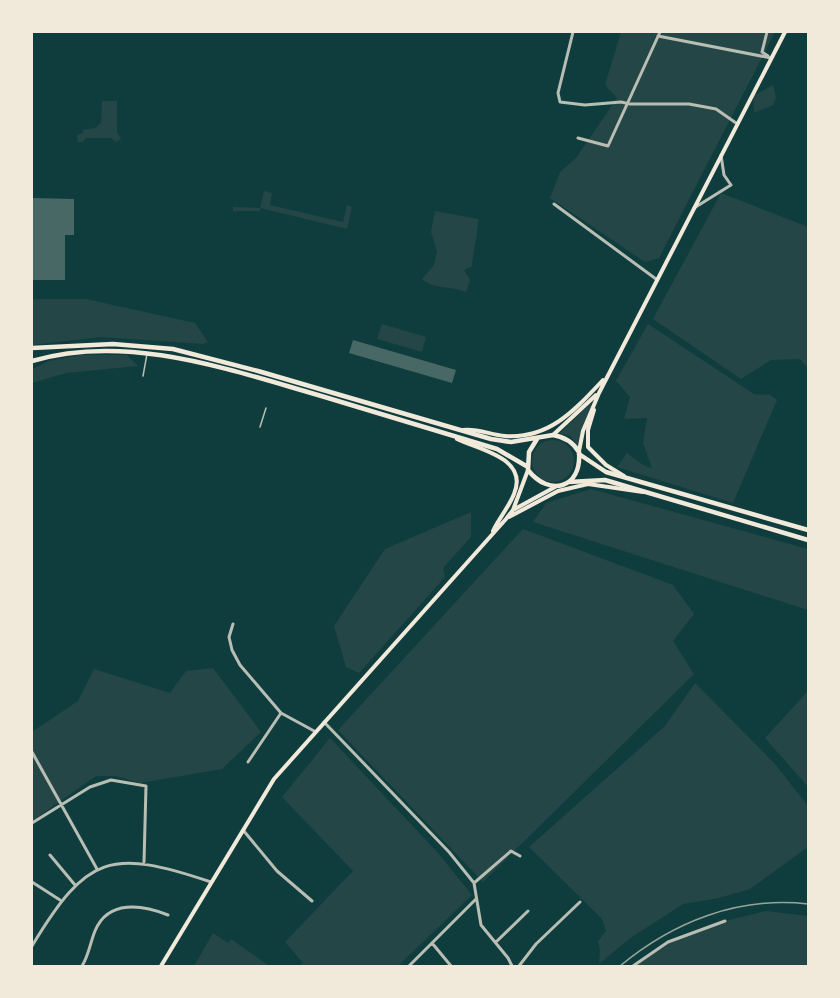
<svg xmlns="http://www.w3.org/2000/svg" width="840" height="998" viewBox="0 0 840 998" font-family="'Source Serif 4',serif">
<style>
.green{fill:#244646}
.building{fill:#486865}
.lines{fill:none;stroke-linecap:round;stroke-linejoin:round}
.service{stroke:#b8beb3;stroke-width:1.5}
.minor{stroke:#b8beb3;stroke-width:3}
.secondary{stroke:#f1e9da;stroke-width:4}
.primary{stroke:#f1e9da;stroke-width:4.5}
.rail{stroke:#97a49c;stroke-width:1.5}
</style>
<rect width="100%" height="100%" fill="#0f3d3e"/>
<!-- green -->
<path class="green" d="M621,32H775L659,258L645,262L550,198L560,172L576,158L617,98L605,85Z
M773,85L776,98L773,105L754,113L753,96Z
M102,101H117V132L121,139L116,142L111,138H86L83,142H78L77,135L83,133V130L95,128L101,123Z
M264,191L272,193L270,205L343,222L347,205L352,207L347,229L260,208V211H233V207L260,208Z
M721,193L808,227V368L800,359L771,360L741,379L653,319Z
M435,211L478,219C478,236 473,250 472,266L464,270L470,280L466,292C452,286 433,289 422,279L434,265L437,252L431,232Z
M32,299H86L195,323L208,342L203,344L101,337L32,345Z
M382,324L426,337L422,352L377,339Z
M648,324L754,394L770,395L777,400L733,503L617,467L627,453L643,465L652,468L643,443L647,418L624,419L630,397L616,381Z
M81,355H127L138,366L66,373L32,383V369L49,361Z
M590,404L592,405L582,429L578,446L570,436L560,433Z
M532 461a21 21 0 1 1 42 0a21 21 0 1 1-42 0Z
M591,489L808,549V610L533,522L546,503Z
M471,512V537L443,568L445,577L359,673L346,667L334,626L385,549Z
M523,529L673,585L694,614L673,641L694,674L483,882L338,730Z
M213,668L261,732L222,769L140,783L116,776H96L32,821V732L78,701L94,669L170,693L186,671Z
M695,683L775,764L808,806V847L750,889L719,898L683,904L629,939L599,964L600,950L598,941L606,931L602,919L529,847L665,726Z
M808,691V787L765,738Z
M330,738L438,853L472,895L398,966H299L303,963L285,942L353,871L282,797Z
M766,911L808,916V966H633L668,942L725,921Z
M213,933L228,943L231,939L269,966H194Z"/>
<!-- building -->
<path class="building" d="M32,198L74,199V235H65V280H32Z
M353,340L456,370L452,383L349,353Z"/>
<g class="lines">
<!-- service -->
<path class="service" d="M143,376L147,354
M260,427L266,408"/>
<!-- minor -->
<path class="minor" d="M573,32L558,93L560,102L585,105L621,102L630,104H689L716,109L736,123
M767,32L762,52L768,56
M658,36L771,58
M578,138L608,146L660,32
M554,204L656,279
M694,208L731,185L724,175L721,155
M233,624L229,637L232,650L240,665L281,713L316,732
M324,722L449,852L474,883L481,925L508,958L512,966
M32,752L97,869
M248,762L281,713
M32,823L90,787L111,780L146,786L144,862
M243,830L277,871L312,901
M50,855L75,885
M32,882L60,900
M474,883L511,851L520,856
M496,942L528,911
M432,943L451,966
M32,946C87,855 110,848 211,882
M82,966C89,955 90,943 95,931C108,899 143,905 168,915
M409,966L476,899
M519,966L536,944L580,902
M633,966L668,942L725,921"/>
<!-- secondary -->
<path class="secondary" d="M594,410L588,430V447L606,465L624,476
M463,430C477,428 491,435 505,436C549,439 574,411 603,380
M553,435L596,395
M457,439C480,450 529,458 514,494C509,507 499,518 493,531
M579,451L583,431L599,393L785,32
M513,510L555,487
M509,517L558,491L588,484L643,492
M161,966L274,779L506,519L513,510L528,470"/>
<!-- primary -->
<path class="primary" d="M32,348L113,344L173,349L258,371L491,439L511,442L553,435C565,437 573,442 579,452C582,489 549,497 528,470L529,452L537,439
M32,361C126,333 227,369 318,395C378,413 438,431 497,449L528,467
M579,454L606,472L808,530
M569,482L605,480L808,540"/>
<!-- rail -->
<path class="rail" d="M620,966C673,922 738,896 808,904"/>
</g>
<!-- border -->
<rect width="840" height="998" fill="none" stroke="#f1e9da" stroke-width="66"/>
</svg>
